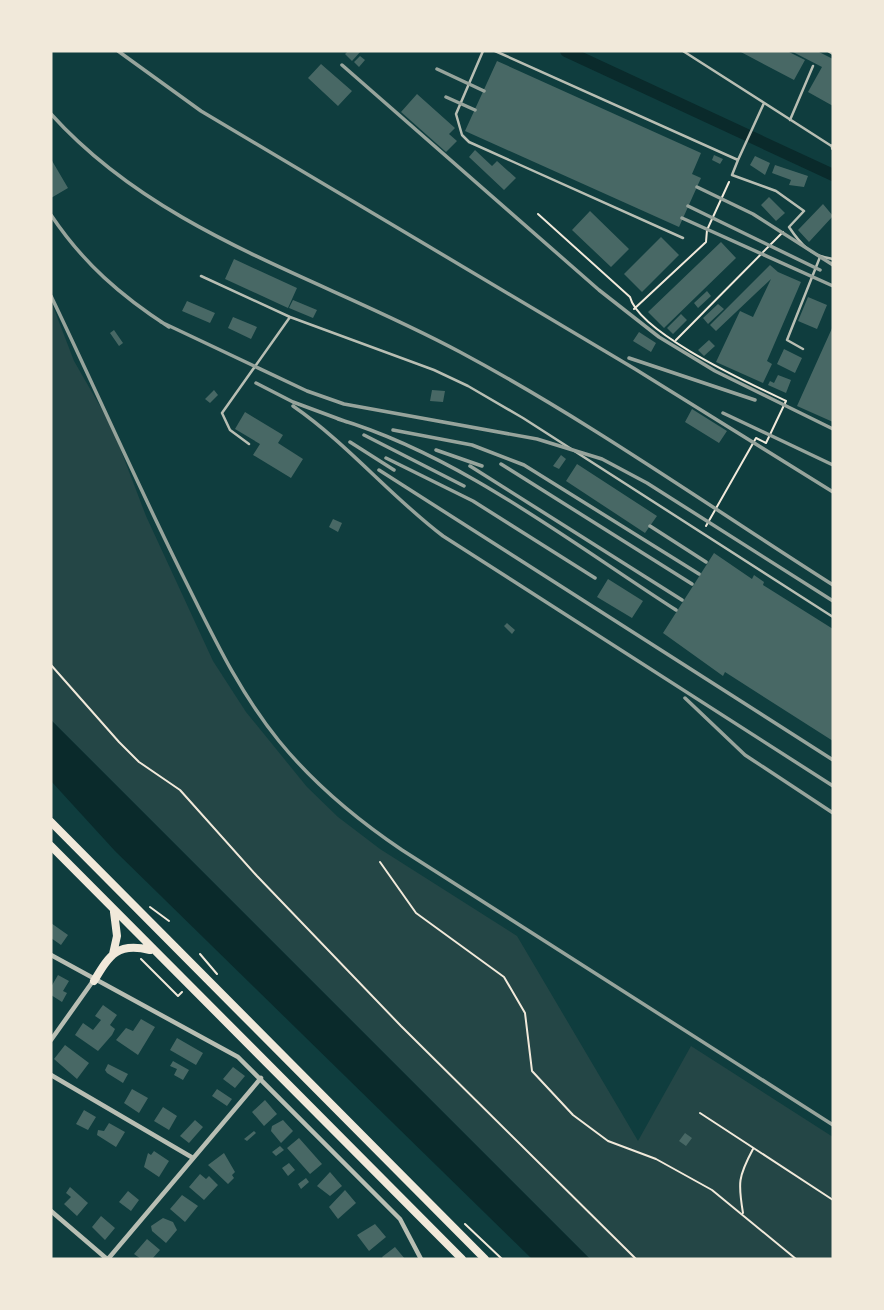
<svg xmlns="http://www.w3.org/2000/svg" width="884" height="1310" viewBox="0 0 884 1310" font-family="'Source Sans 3',sans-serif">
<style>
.green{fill:#244646}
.water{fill:#0a2a2b}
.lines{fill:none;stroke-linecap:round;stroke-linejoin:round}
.canal{stroke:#0a2a2b;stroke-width:12}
.building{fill:#486865}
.path{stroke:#f1e9da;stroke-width:2}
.service{stroke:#b8beb3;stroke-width:2.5}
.minor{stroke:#b8beb3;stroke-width:4.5}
.trunk{stroke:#f1e9da;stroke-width:8}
.rail{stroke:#97a49c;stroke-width:3.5}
</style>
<rect width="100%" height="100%" fill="#0f3d3e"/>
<!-- green -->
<path class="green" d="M51,301L74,361L112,427L146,516L213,661L246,712L307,787L338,817L380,849L517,936L638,1141L691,1046L833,1137V1259H590L51,720Z"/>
<!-- water -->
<path class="water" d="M51,720L590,1259H532L115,851L51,781Z"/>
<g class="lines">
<!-- canal -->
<path class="canal" d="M566,51L833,175"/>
</g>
<!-- building -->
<path class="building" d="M348,51H361L352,61L345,54Z
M739,51H787L805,60L794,80Z
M791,51H817L833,59V106L808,92L822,67Z
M360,56L365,60L359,67L354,62Z
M497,61L701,153L692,174L701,178L679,227L465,131Z
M321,64L352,91L338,106L308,78Z
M417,94L455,128L449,134L457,141L446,152L401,112Z
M475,150L492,166L497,161L516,178L504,190L469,157Z
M714,155L723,159L720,164L712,160Z
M755,156L770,163L765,175L750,165Z
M51,159L68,188L51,198Z
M775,165L808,176L804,187L789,185L791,180L772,173Z
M769,197L785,213L776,221L761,205Z
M823,204L833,216L809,242L798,230Z
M590,211L629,249L611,267L572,230Z
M661,237L679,255L642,292L624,274Z
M721,242L736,258L664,328L648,312Z
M234,259L297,288L288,308L225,279Z
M770,265L778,272L801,282L767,361L772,364L763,383L716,362L740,311L753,317L771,279L716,331L710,325Z
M707,291L711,296L698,308L694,303Z
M808,297L827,305L817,329L798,321Z
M293,300L317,310L313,318L289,308Z
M187,301L215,313L210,323L182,311Z
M718,304L724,309L708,324L703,318Z
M681,314L687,320L673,334L667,328Z
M233,317L257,327L251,339L228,328Z
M833,326V422L797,406Z
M114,330L123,343L119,346L110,333Z
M639,332L656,343L651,352L633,341Z
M709,340L715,346L704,356L698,350Z
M784,349L802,358L795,373L777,364Z
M778,375L791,380L786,393L768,385L770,381L774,383Z
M214,390L218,395L210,403L205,399Z
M432,390L445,391L443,402L430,401Z
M692,409L727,431L719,443L685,422Z
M245,412L283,435L278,443L303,459L291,478L253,455L260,444L235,429Z
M561,455L566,459L559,469L553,466Z
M577,464L657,516L645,533L566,481Z
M333,519L342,523L338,532L329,527Z
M714,553L752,579L754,575L764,582L763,585L833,629V741L725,672L723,676L663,633Z
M608,579L643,601L632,618L597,597Z
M507,623L515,630L512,634L504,626Z
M51,923L68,935L61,945L51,938Z
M58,975L69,981L63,991L67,993L62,1002L51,995V987Z
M103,1005L117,1015L110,1025L115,1029L112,1035L98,1051L75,1035L83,1023L93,1030L101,1020L95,1016Z
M141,1019L155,1027L138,1055L116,1040L126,1028L133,1031Z
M177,1038L203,1053L196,1065L170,1050Z
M65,1045L89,1063L77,1079L54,1059Z
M173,1061L189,1070L183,1080L174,1075L177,1069L170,1066Z
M108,1064L128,1074L123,1083L107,1073L105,1070Z
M233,1067L245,1076L235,1088L223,1079Z
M132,1089L148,1098L139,1113L124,1103Z
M217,1089L232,1099L227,1106L212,1096Z
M265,1100L277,1114L264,1126L252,1112Z
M163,1107L177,1116L169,1130L154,1121Z
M84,1110L96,1117L88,1130L76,1124Z
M195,1120L203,1127L189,1143L180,1136Z
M283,1120L293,1131L281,1143L271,1131L272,1126Z
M109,1123L125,1132L116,1147L97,1135L98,1130L104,1131Z
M254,1131L256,1133L247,1141L244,1139Z
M685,1133L692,1138L686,1146L679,1141Z
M299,1138L322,1164L310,1174L287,1148Z
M280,1146L284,1150L276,1156L272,1152Z
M154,1151L169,1161L159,1177L144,1167L148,1153L151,1155Z
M224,1153L235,1172L232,1175L234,1178L228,1184L208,1165Z
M289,1163L295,1170L288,1176L282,1168Z
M330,1172L342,1186L330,1196L317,1186Z
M200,1174L206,1179L209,1176L218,1185L204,1200L189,1187Z
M306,1178L309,1182L301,1189L298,1184Z
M70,1187L88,1203L77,1216L64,1204L71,1197L66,1193Z
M345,1190L356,1203L338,1219L329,1207Z
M128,1191L139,1200L131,1211L119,1202Z
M182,1195L198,1206L185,1222L170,1209Z
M101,1216L115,1228L105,1240L92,1227Z
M163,1218L173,1222L177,1230L166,1243L152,1231L151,1226Z
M375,1224L386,1237L369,1251L357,1235Z
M147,1239L160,1250L152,1259H141L134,1254Z
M395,1247L405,1259H383L382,1257Z"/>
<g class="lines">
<!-- path -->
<path class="path" d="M538,214L630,297C639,333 751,384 786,401L766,443L756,438L706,526
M634,309L706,242L707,230L729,182
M676,340L783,232
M51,665L119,742L139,762L180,790L257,876L401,1026L636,1259
M380,862L416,913L504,977L525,1013L532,1071L573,1115L608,1141L656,1159L712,1190L796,1259
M150,907L169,921
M200,954L217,974
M141,959L178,996L182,992
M700,1113L833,1200
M743,1213C738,1183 738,1177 753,1149
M465,1224L502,1259"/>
<!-- service -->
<path class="service" d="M483,51L456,114L462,135L469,142L683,238
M495,51L738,160L764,103
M683,51L833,147
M828,51L833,54
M790,120L813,66
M738,160L732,175L776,191L804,211L789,227C801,245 811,256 833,259
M201,276L290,317L222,413L230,430L249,444
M290,317L434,370L468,386L523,418L833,617
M803,349L787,340L820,257"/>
<!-- minor -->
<path class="minor" d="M833,146V148
M51,955L238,1057L400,1219L421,1259
M51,1040L93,981
M51,1075L193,1158
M51,1211L107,1259
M108,1259L261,1078"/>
<!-- trunk -->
<path class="trunk" d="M51,822L485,1259
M51,846L462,1259
M113,954L117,936L114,912
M94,981C110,954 118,942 150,950"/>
<!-- rail -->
<path class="rail" d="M118,51L201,111L635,369L833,492
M342,65L599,290L659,337L715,371L833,429
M437,69L484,91
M446,97L475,110
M51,114C160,235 321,277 460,352C589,421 710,507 833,585
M697,187L753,214L833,265
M688,206L820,270
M51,215C83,263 121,296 169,327
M682,218L833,286
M51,296C96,390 138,486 185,580C213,636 239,692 279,741C314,784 356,819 402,850L833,1125
M161,322L307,391L344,404L537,439L602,459L647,483L833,601
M629,358L755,400
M256,383L293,402L347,422
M293,406C348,444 390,496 443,536L833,786
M723,413L833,465
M338,419C459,455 570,542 676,610
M393,430L472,445L524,465L699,574
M364,435L464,486
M350,442L394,470
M436,450L482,466
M386,458L473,501L595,578
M501,464L692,584
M470,466L682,600
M379,470L833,760
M650,526L706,562
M685,698L745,755L833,813"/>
</g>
<!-- border -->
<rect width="884" height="1310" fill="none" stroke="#f1e9da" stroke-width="105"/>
</svg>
